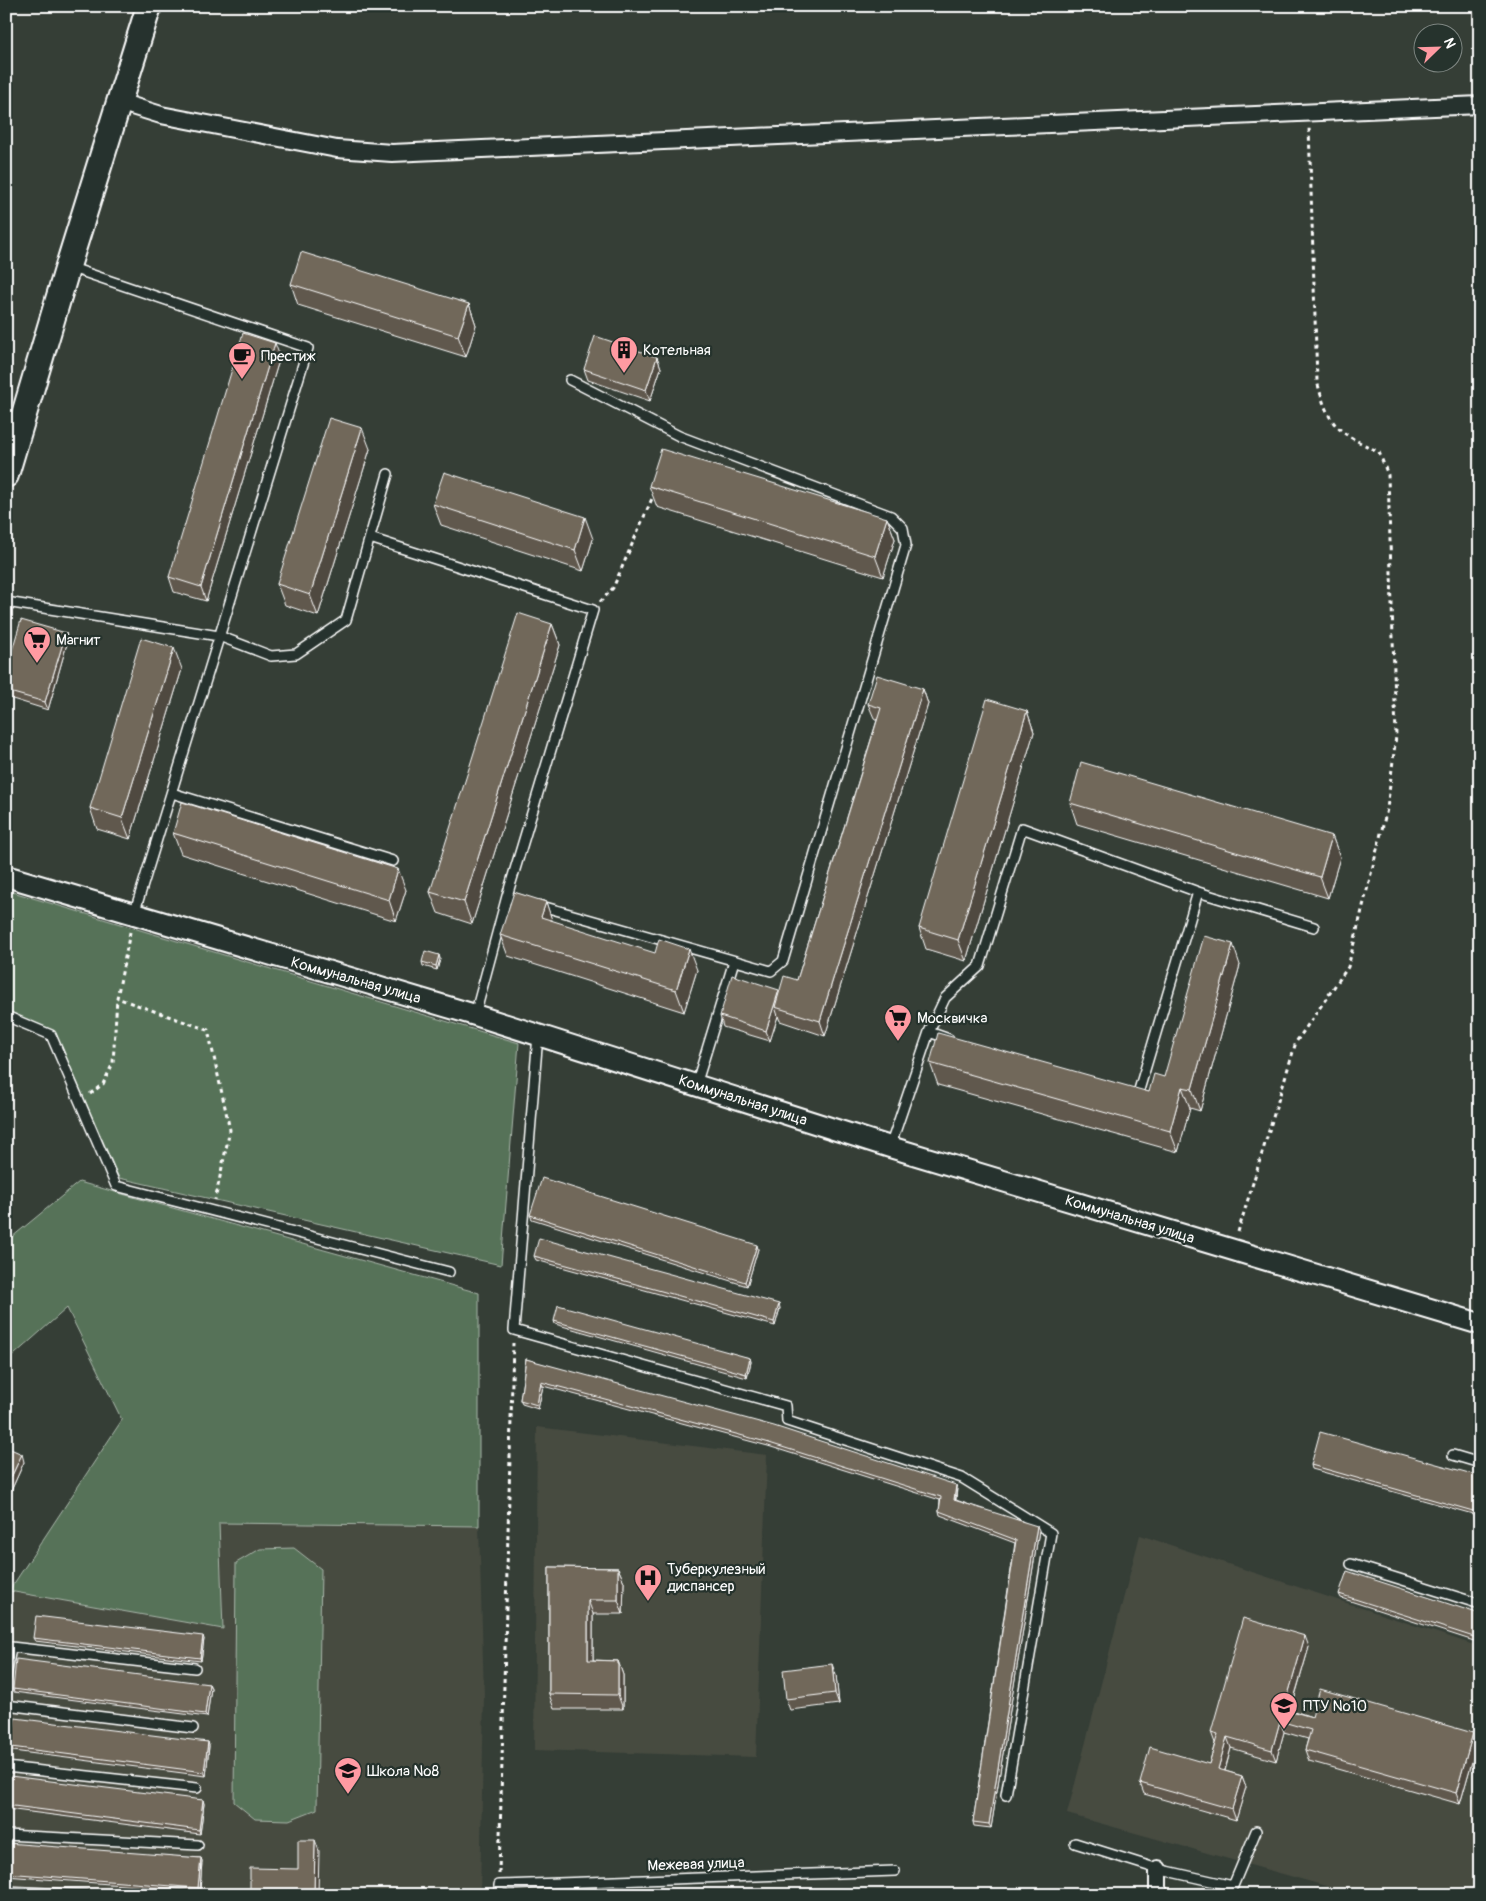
<svg xmlns="http://www.w3.org/2000/svg" width="1486" height="1901" viewBox="0 0 1486 1901" font-family="Pangolin,sans-serif">
<style>
.built{fill:#474b41}
.green{fill:#577259;stroke:#abb8ac}
.lines{fill:none;stroke-linecap:round;stroke-linejoin:round}
.service-casing{stroke:#fff;stroke-width:12}
.minor-casing{stroke:#fff;stroke-width:20}
.tertiary-casing{stroke:#fff;stroke-width:24}
.secondary-casing{stroke:#fff;stroke-width:28}
.path{stroke:#fff;stroke-width:3;stroke-dasharray:4 4;stroke-linecap:butt}
.service{stroke:#26332d;stroke-width:9}
.minor{stroke:#26332d;stroke-width:16}
.tertiary{stroke:#26332d;stroke-width:20}
.secondary{stroke:#26332d;stroke-width:24}
.wall{fill:#61594d;stroke:#fff}
.shaded-wall{fill:#4f493f;stroke:#fff}
.building{fill:#71685a;stroke:#fff}
.labels{text-anchor:middle;stroke-width:4.5;stroke-linejoin:round;paint-order:stroke}
.poi-label{font-size:15px;fill:#fff;stroke:#26332d;text-anchor:start}
.street-label{font-size:15px;fill:#fff;stroke:#26332d}
</style>
<rect width="100%" height="100%" fill="#353e36"/>
<filter id="ink" filterUnits="userSpaceOnUse"><feTurbulence type="fractalNoise" baseFrequency=".02" numOctaves="2"/><feDisplacementMap in="SourceGraphic" scale="10" xChannelSelector="R" yChannelSelector="G"/><feConvolveMatrix kernelMatrix="1 2 1 2 8 2 1 2 1" color-interpolation-filters="sRGB"/></filter>
<g filter="url(#ink)">
<!-- built -->
<path class="built" d="M537,1427L767,1455L756,1757L534,1750Z
M219,1523L479,1526L484,1696L480,1895H6V1607L9,1591L223,1629Z
M1140,1535L1480,1647V1895H1358L1067,1814Z"/>
<!-- green -->
<path class="green" d="M6,890L519,1043L501,1265L119,1178L55,1032L6,1010Z
M79,1182L479,1293V1526L219,1523L223,1629L9,1591L122,1420L67,1308L6,1362V1242Z
M294,1548L321,1569L317,1809L289,1820L255,1819L234,1802L236,1563L260,1549Z"/>
<g class="lines">
<defs>
<path id="service" d="M69,267L308,348L134,914
M370,538L593,610L507,896L475,1015
M6,602L219,636L271,656L296,654L346,620L388,474
M172,793L393,861
M1198,892L1314,927
M507,896L523,901
M538,905L771,971L783,961L906,545L903,528L891,516L679,436L570,380
M6,1016L51,1035L116,1186L449,1272
M929,1032L949,1039
M538,1035L514,1330L786,1406L787,1421L962,1478L1051,1533L1006,1795
M696,1085L734,961
M890,1147L929,1032L945,998L980,966L1022,828L1198,892L1136,1100
M1453,1455L1480,1463
M1351,1564L1480,1604
M6,1677L11,1647L195,1668
M6,1705L193,1728
M6,1767L197,1788
M6,1835L198,1845
M1075,1843L1158,1869L1233,1886L1256,1831
M6,1891L85,1895
M499,1895V1885L895,1871"/>
<path id="minor" d="M119,102L161,115L337,149L392,153L1480,105
M1158,1895V1869"/>
<path id="tertiary" d="M6,876L475,1015L890,1147L1480,1324"/>
<path id="secondary" d="M6,475L68,266L149,6"/>
</defs>
<!-- service casing -->
<use href="#service" class="service-casing"/>
<!-- minor casing -->
<use href="#minor" class="minor-casing"/>
<!-- tertiary casing -->
<use href="#tertiary" class="tertiary-casing"/>
<!-- secondary casing -->
<use href="#secondary" class="secondary-casing"/>
<!-- path -->
<path class="path" d="M600,602L613,588L654,494
M130,932L117,998L208,1030L230,1130L215,1200
M90,1094L103,1084L113,1063L117,998
M1238,1232L1296,1042L1348,967L1387,809L1396,736L1388,475L1379,452C1336,431 1329,427 1317,381L1309,127
M499,1874L513,1343"/>
<!-- service -->
<use href="#service" class="service"/>
<!-- minor -->
<use href="#minor" class="minor"/>
<!-- tertiary -->
<use href="#tertiary" class="tertiary"/>
<!-- secondary -->
<use href="#secondary" class="secondary"/>
</g>
<!-- wall -->
<path class="wall" d="M291,284L469,304L476,325L466,357L298,305Z
M280,357L206,601L174,592L169,577Z
M657,357L661,368L650,401L588,380L584,369Z
M370,449L318,616L285,605L277,584Z
M649,486L887,518L895,539L883,577L657,507Z
M433,504L593,539L583,571L441,525Z
M552,624L560,645L472,924L438,913L430,892Z
M66,633L68,640L48,710L6,697V671Z
M182,669L130,839L97,829L90,808Z
M923,689L928,704L825,1036L780,1021L778,1016L770,1041L723,1027L720,1016L779,992L797,980L877,720L874,718L868,704Z
M1027,711L1034,732L966,961L926,949L919,928Z
M1070,803L1332,836L1340,857L1328,898L1077,824Z
M173,833L406,890L396,921L181,854Z
M546,902L552,921L697,970L684,1012L508,956L500,935Z
M439,955L440,959L437,970L423,966L422,962Z
M1240,965L1200,1111L1190,1108L1178,1152L938,1085L930,1063L1149,1092L1164,1077Z
M530,1215L758,1249L747,1286L532,1219Z
M534,1256L780,1308L775,1326L536,1260Z
M554,1321L750,1358L751,1362L747,1378L555,1324Z
M526,1359L957,1488L956,1500L1039,1530L991,1828L974,1826L973,1822L1015,1543L940,1515L939,1511L940,1500L768,1446L543,1386L538,1409L522,1404L520,1400Z
M6,1447L24,1462L10,1493L6,1492Z
M1311,1465L1480,1476V1516L1312,1469Z
M549,1567L618,1568L624,1582L623,1614H593V1660L618,1661L623,1675V1709H554L549,1694Z
M1339,1594L1480,1614V1643L1341,1598Z
M33,1638L204,1639L201,1661L35,1641Z
M1309,1647L1291,1710L1312,1717L1473,1733L1477,1744L1460,1804L1309,1761L1305,1750L1308,1739L1284,1732L1276,1761L1231,1748L1225,1771L1242,1776L1246,1787L1236,1820L1144,1794L1140,1783L1209,1764L1215,1743L1211,1732Z
M836,1675L839,1704L790,1710L786,1699Z
M209,1684L211,1688L207,1717L14,1692L13,1689Z
M208,1742L209,1746L206,1776L13,1751L11,1747Z
M203,1800L204,1804L200,1834L7,1809L6,1806V1802Z
M6,1847L201,1858L202,1861L200,1891L6,1876Z"/>
<!-- shaded-wall -->
<path class="shaded-wall" d="M469,304L476,325L466,357L458,336Z
M275,343L280,357L206,601L201,587Z
M657,357L661,368L650,401L646,390Z
M362,428L370,449L318,616L310,595Z
M585,517L593,539L583,571L575,550Z
M887,518L895,539L883,577L875,556Z
M552,624L560,645L472,924L464,902Z
M66,633L68,640L48,710L45,702Z
M174,648L182,669L130,839L122,818Z
M923,689L928,704L825,1036L820,1021Z
M1027,711L1034,732L966,961L958,940Z
M1332,836L1340,857L1328,898L1320,877Z
M398,869L406,890L396,921L389,900Z
M546,902L553,923L541,917Z
M1233,944L1240,965L1200,1111L1192,1089Z
M689,949L697,970L684,1012L676,990Z
M439,955L440,959L437,970L436,966Z
M779,990L783,1001L775,1007L778,1016L770,1041L766,1031Z
M1182,1087L1190,1108L1178,1152L1170,1131Z
M757,1245L758,1249L747,1286L745,1282Z
M779,1304L780,1308L775,1326L774,1322Z
M750,1358L751,1362L747,1378L746,1374Z
M541,1382L543,1386L538,1409L537,1405Z
M22,1454L24,1462L10,1493L7,1486Z
M956,1485L957,1488L955,1503L954,1500Z
M1037,1526L1039,1530L991,1828L989,1824Z
M618,1568L624,1582L623,1614L618,1600Z
M588,1600L593,1614V1675L588,1660Z
M203,1636L204,1639L201,1661L200,1658Z
M1305,1636L1309,1647L1288,1719L1284,1709Z
M618,1661L623,1675V1709L618,1695Z
M832,1664L836,1675L839,1704L835,1693Z
M209,1684L211,1688L207,1717L205,1714Z
M1280,1721L1284,1732L1276,1761L1272,1750Z
M1473,1733L1477,1744L1460,1804L1456,1793Z
M1227,1737L1231,1748L1222,1780L1218,1769Z
M208,1742L209,1746L206,1776L204,1772Z
M1242,1776L1246,1787L1236,1820L1232,1809Z
M203,1800L204,1804L200,1834L199,1830Z
M315,1840L319,1851L318,1895H314Z
M201,1858L202,1861L200,1891L198,1888Z"/>
<!-- building -->
<path class="building" d="M301,252L469,304L458,336L291,284Z
M243,333L275,343L201,587L169,577Z
M595,336L657,357L646,390L584,369Z
M329,418L362,428L310,595L277,584Z
M661,449L887,518L875,556L649,486Z
M444,472L585,517L575,550L433,504Z
M518,613L552,624L464,902L430,892Z
M21,620L66,633L45,702L6,691V671Z
M141,638L174,648L122,818L90,808Z
M877,675L923,689L820,1021L775,1007L784,976L797,980L881,708L868,704Z
M987,699L1027,711L958,940L919,928Z
M1081,762L1332,836L1320,877L1070,803Z
M182,802L398,869L389,900L173,833Z
M514,892L546,902L541,917L655,953L659,939L689,949L676,990L500,935Z
M1204,936L1233,944L1192,1089L1182,1087L1170,1131L930,1063L938,1033L1149,1092L1154,1074L1164,1077Z
M425,951L439,955L436,966L422,962Z
M732,975L779,990L766,1031L720,1016Z
M542,1178L757,1245L745,1282L530,1215Z
M539,1238L779,1304L774,1322L534,1256Z
M558,1305L750,1358L746,1374L554,1321Z
M526,1359L774,1426L956,1485L954,1500L1037,1526L989,1824L973,1822L1016,1540L939,1511L941,1497L766,1442L541,1382L537,1405L520,1400Z
M1320,1432L1480,1476V1513L1311,1465Z
M6,1447L22,1454L7,1486H6Z
M549,1567L618,1568V1600H588V1660L618,1661V1695L549,1694Z
M1347,1571L1480,1614V1639L1339,1594Z
M36,1616L203,1636L200,1658L33,1638Z
M1243,1618L1305,1636L1284,1709L1312,1717L1320,1689L1473,1733L1456,1793L1305,1750L1311,1730L1280,1721L1272,1750L1227,1737L1218,1769L1242,1776L1232,1809L1140,1783L1150,1747L1209,1764L1218,1734L1211,1732Z
M16,1659L209,1684L205,1714L13,1689Z
M832,1664L835,1693L786,1699L783,1670Z
M15,1718L208,1742L204,1772L11,1747Z
M10,1776L203,1800L199,1830L6,1805Z
M298,1840H315L314,1895H250V1868L298,1869Z
M7,1843L201,1858L198,1888L6,1873Z"/>
</g>
<!-- icons -->
<defs>
<symbol id="building-pin" viewBox="-11 -11 22 30"><path d="M0 17L-7.5 6A9.5 9.5 0 1 1 7.5 6Z" fill="#ff9aa2" stroke="#26332d"/><path d="M-4-6H4V6H1V3H-1V6H-4ZM-2.5-4.3h1.7v1.8h-1.7ZM.8-4.3h1.7v1.8H.8ZM-2.5-1h1.7V.8h-1.7ZM.8-1h1.7V.8H.8Z" fill="#111"/></symbol>
<symbol id="cafe-pin" viewBox="-11 -11 22 30"><path d="M0 17L-7.5 6A9.5 9.5 0 1 1 7.5 6Z" fill="#ff9aa2" stroke="#26332d"/><path d="M-5.5-4.5H6V0H3Q3 3.5 0 3.5H-2.5Q-5.5 3.5-5.5 0ZM3-3.2v2h1.7v-2ZM-6 4.5H4V6H-6Z" fill="#111"/></symbol>
<symbol id="supermarket-pin" viewBox="-11 -11 22 30"><path d="M0 17L-7.5 6A9.5 9.5 0 1 1 7.5 6Z" fill="#ff9aa2" stroke="#26332d"/><path d="M-6-5.5h2.5l.6 2H6L4.5 2H-2.5L-4.4-4H-6ZM-1.5 3.2a1.3 1.3 0 1 0 .1 0ZM3 3.2a1.3 1.3 0 1 0 .1 0Z" fill="#111"/></symbol>
<symbol id="hospital-pin" viewBox="-11 -11 22 30"><path d="M0 17L-7.5 6A9.5 9.5 0 1 1 7.5 6Z" fill="#ff9aa2" stroke="#26332d"/><path d="M-5-5h3v3.5h4V-5h3V5h-3V1.5h-4V5h-3Z" fill="#111"/></symbol>
<symbol id="university-pin" viewBox="-11 -11 22 30"><path d="M0 17L-7.5 6A9.5 9.5 0 1 1 7.5 6Z" fill="#ff9aa2" stroke="#26332d"/><path d="M0-5L7-2L0 1L-7-2ZM-4 1L0 2.5L4 1V4Q0 6-4 4Z" fill="#111"/></symbol>
<symbol id="school-pin" viewBox="-11 -11 22 30"><path d="M0 17L-7.5 6A9.5 9.5 0 1 1 7.5 6Z" fill="#ff9aa2" stroke="#26332d"/><path d="M0-5L7-2L0 1L-7-2ZM-4 1L0 2.5L4 1V4Q0 6-4 4Z" fill="#111"/></symbol>
</defs>
<g fill-rule="evenodd">
<use href="#building-pin" x="608" y="334" width="32" height="43"/>
<use href="#cafe-pin" x="226" y="340" width="32" height="43"/>
<use href="#supermarket-pin" x="21" y="624" width="32" height="43"/>
<use href="#supermarket-pin" x="882" y="1002" width="32" height="43"/>
<use href="#hospital-pin" x="632" y="1562" width="32" height="43"/>
<use href="#university-pin" x="1268" y="1690" width="32" height="43"/>
<use href="#school-pin" x="332" y="1755" width="32" height="43"/>
</g>
<g class="labels">
<!-- poi labels -->
<g class="poi-label">
<text x="643" y="355">Котельная</text>
<text x="261" y="361">Престиж</text>
<text x="56" y="645">Магнит</text>
<text x="917" y="1023">Москвичка</text>
<text x="667" y="1574">Туберкулезный<tspan x="667" dy="17">диспансер</tspan></text>
<text x="1303" y="1711">ПТУ №10</text>
<text x="367" y="1776">Школа №8</text>
</g>
<!-- street labels -->
<g class="street-label">
<text transform="translate(356 980) rotate(16)" y="5">Коммунальная улица</text>
<text transform="translate(743 1100) rotate(18)" y="5">Коммунальная улица</text>
<text transform="translate(1130 1219) rotate(17)" y="5">Коммунальная улица</text>
<text transform="translate(696 1864) rotate(-2)" y="5">Межевая улица</text>
</g>
</g>
<!-- margin -->
<rect width="1486" height="1901" fill="none" stroke="#26332d" stroke-width="25"/>
<rect x="12" y="12" width="1461" height="1876" fill="none" stroke="#fff" stroke-width="2" filter="url(#ink)"/>
<!-- north arrow -->
<g transform="translate(1438 48) rotate(67)"><circle r="24" fill="#26332d" stroke="#7d8581"/>
<path d="M0-4L9 19L0 12L-9 19Z" fill="#ff9aa2"/>
<text y="-8" font-size="14" font-weight="bold" text-anchor="middle" fill="#ffffff">N</text>
</g>
</svg>
